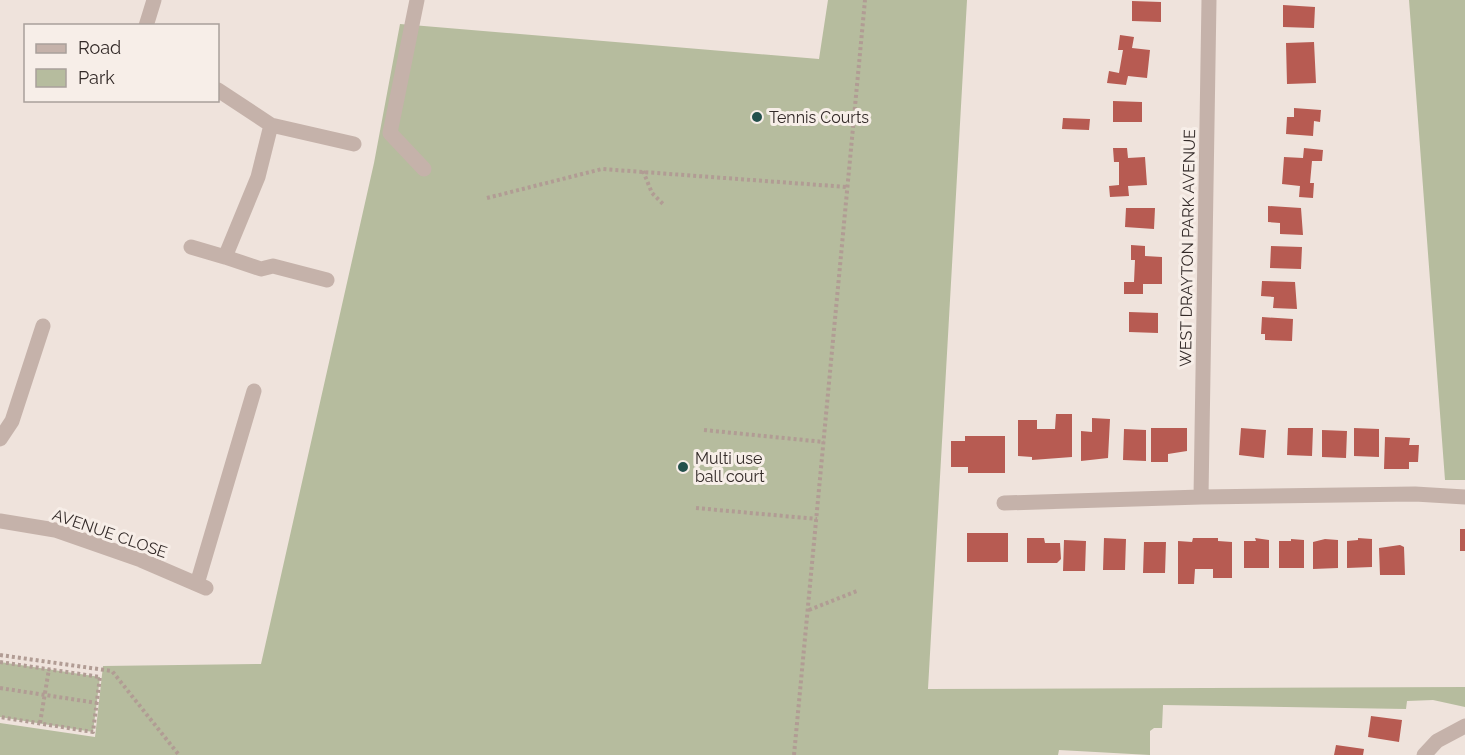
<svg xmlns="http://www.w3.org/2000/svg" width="1465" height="755" viewBox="0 0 1465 755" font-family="Raleway,sans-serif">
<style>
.green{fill:#b6bc9e}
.building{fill:#b75b52}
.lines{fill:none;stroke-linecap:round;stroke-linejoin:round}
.path{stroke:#b19c94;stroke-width:4;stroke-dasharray:3 3;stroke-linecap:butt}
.minor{stroke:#c5b2aa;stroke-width:15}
.poi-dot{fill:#23504c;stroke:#f7eee8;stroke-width:2}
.labels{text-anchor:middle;stroke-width:6;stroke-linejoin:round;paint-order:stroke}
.poi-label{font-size:16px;fill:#332a28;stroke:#f7eee8;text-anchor:start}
.street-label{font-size:16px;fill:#332a28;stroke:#f7eee8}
</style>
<rect width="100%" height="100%" fill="#efe3dc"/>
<!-- green -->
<path class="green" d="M828,0H967L928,689L1465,687V707L1433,700L1407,701L1406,709L1163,705L1162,728H1154L1150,731V755L1059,750L1058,755H0V723L95,737L103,666L261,664L374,163L400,24L819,59Z
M1409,0H1465V480H1445Z
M0,662L100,677L93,732L0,717Z"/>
<!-- building -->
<path class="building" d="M1132,1L1161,2V22L1132,21Z
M1283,5L1315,7L1314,28L1283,27Z
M1120,35L1134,37L1132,48L1150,50L1147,78L1128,76L1126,85L1107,83L1109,71L1119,73L1123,50H1118Z
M1314,42L1316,83L1287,84L1286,43Z
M1113,101L1142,102V122H1113Z
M1294,108L1321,110L1320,122L1314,121L1313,136L1286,134L1287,117H1294Z
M1063,118L1090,119L1089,130L1062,129Z
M1113,148H1127L1128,158L1145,157L1147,185L1128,186L1129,196L1110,197L1109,186L1119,185V162H1114Z
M1304,148L1323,150L1322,161H1312L1310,183H1314L1313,198L1299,197L1300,186L1282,184L1284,157L1303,158Z
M1268,206L1301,208L1303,235L1280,234V223L1268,222Z
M1126,208H1155L1154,229L1125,227Z
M1131,245L1145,246V256L1162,257V284H1143V294H1124V282H1134L1135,260H1131Z
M1271,246L1302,247L1301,269L1270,268Z
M1262,281L1295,282L1297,309L1273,308L1274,297L1261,296Z
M1129,312L1158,313V333L1129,332Z
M1262,317L1293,319L1292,341L1265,340V334H1261Z
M1056,414H1072V457L1032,460V457L1018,456V420H1037V429H1055Z
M1092,418L1110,419L1108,458L1081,461V431L1092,432Z
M1151,428H1187V451L1168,454V462H1151Z
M1241,428L1266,430L1264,458L1239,455Z
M1288,428H1313L1312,456L1287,455Z
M1354,428L1379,429V457L1354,456Z
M1124,429L1146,430V461L1123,460Z
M1322,430L1347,431L1346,458L1322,457Z
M965,436H1005V473H968V467H951V441H965Z
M1385,437L1410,438L1409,445H1419L1418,462H1409V469H1384Z
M1460,529H1465V551H1460Z
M967,533H1008V562H967Z
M1027,538H1044L1045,543H1060L1061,559L1057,563H1027Z
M1104,538L1126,539L1125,570H1103Z
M1193,538H1218V541L1232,542V578H1213V569H1195L1194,584H1178V541L1192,542Z
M1255,538L1269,540V568H1244V541H1256Z
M1358,538L1372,539V567L1347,568V541L1358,540Z
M1291,539L1304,540V568H1279V541H1291Z
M1325,539L1338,540V568L1313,569V542Z
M1064,540L1086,541L1085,571H1063Z
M1144,542H1166L1165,573H1143Z
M1400,545L1404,547L1405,575H1380L1379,548Z
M1371,716L1402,720L1399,742L1368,737Z
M1336,745L1364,749L1363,755H1334Z"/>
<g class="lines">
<!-- path -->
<path class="path" d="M643,171L652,193L663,204
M487,198L602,169L847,187
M704,430L824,442
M696,508L817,519
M809,610L857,591
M0,655L112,671L179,755
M0,662L100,677L93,732L0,717
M0,688L97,703
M40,723L49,669
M794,755L865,0"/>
<!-- minor -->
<path class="minor" d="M417,0L390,133L424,169
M146,26L154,0
M271,125L354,144
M191,247L225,257L258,177L271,125L218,90
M225,257L261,269L273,266L327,280
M0,439L12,421L43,326
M1201,497L1415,494L1465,497
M1004,503L1201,497L1209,0
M0,521L55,530L141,560L206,588
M197,584L254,391
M1424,755L1437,741L1465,726"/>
</g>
<!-- markers -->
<g class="poi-dot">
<circle cx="757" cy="117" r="6"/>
<circle cx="683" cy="467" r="6"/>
</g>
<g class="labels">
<!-- poi labels -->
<g class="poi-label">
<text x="769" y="123">Tennis Courts</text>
<text x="695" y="464">Multi use<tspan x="695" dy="18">ball court</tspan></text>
</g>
<!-- street labels -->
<g class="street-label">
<text transform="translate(1187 248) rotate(-89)" y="6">WEST DRAYTON PARK AVENUE</text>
<text transform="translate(110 533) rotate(19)" y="6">AVENUE CLOSE</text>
</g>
</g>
<!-- legend -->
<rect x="24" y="24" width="195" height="78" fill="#f7eee8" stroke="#a9a09b" stroke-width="1.5"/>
<rect x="36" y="44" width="30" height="9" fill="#c5b2aa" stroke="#a9a09b" stroke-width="1.5"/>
<text x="78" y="54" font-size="18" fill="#332a28">Road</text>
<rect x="36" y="69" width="30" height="18" fill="#b6bc9e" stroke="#a9a09b" stroke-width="1.5"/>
<text x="78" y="84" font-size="18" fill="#332a28">Park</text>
</svg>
